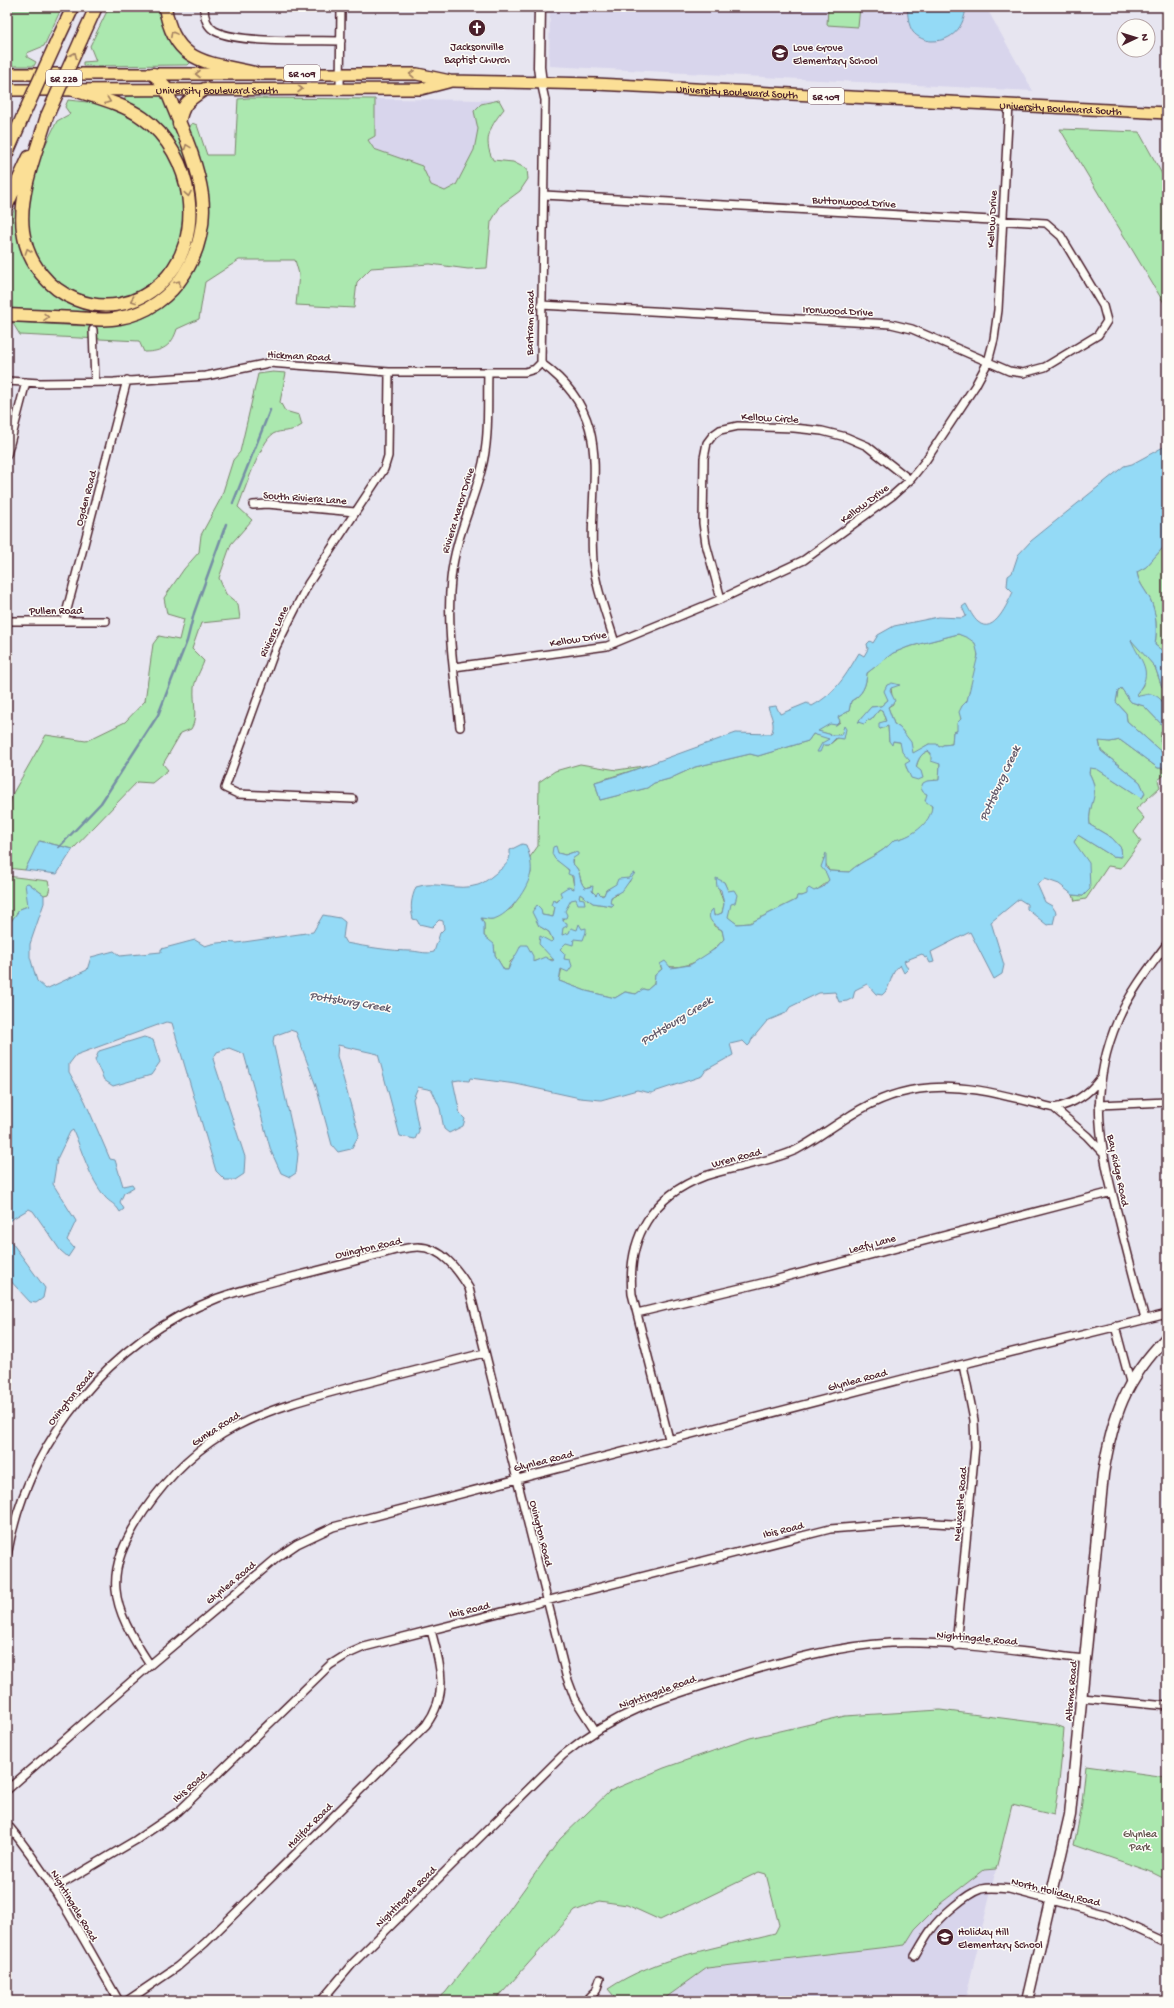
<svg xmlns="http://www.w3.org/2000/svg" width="1174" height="2008" viewBox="0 0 1174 2008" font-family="'Gochi Hand',sans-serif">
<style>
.built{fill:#d8d5ec}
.green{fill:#abe8af;stroke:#7a846d}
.water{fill:#94daf6;stroke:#768fa5}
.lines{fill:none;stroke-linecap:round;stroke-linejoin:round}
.stream{stroke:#768fa5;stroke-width:2.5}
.street-casing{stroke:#4a1f2b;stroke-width:10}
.secondary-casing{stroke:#4a1f2b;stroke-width:13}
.primary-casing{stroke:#4a1f2b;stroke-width:14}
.highway-casing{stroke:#4a1f2b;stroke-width:15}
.street{stroke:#fdfcf7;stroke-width:7}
.secondary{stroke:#fdfcf7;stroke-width:10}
.primary{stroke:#fbdf96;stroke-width:11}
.highway{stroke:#fbdf96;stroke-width:12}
.highway-bridge-casing{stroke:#4a1f2b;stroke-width:15;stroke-linecap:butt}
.highway-bridge{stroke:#fbdf96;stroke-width:12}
.oneway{stroke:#a27f60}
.labels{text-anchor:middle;stroke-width:3;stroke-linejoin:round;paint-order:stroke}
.shield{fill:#fdfcf7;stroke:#806168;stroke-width:1}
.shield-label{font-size:10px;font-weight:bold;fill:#4a1f2b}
.poi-label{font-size:11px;fill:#4a1f2b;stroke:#fdfcf7;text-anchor:start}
.street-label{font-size:11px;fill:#4a1f2b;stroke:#fdfcf7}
.park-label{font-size:11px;fill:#62514c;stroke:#fdfcf7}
.water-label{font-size:12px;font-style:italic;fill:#605768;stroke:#fdfcf7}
</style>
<rect width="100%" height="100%" fill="#e7e5f0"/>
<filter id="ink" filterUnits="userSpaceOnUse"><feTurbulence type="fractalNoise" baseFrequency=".025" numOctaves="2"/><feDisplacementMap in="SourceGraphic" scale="8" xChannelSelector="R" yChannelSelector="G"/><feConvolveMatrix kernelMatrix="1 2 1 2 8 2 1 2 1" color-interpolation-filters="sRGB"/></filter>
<g filter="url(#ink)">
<!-- built -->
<path class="built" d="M550,7H986L1033,91L549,66Z
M375,99L499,100L481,104L475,111L478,129L474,150L456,185L445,191L431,185L421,166L374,149L368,140L375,136Z
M996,1869L965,2001H661L707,1968L905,1945L915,1929L941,1903L984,1870Z"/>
<!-- green -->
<path class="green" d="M10,7H62L44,46L27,53V57L36,62L34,66H7V10Z
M109,7H162L192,61L188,65L83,66V62L96,61L90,46Z
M828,7H860L858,27L827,25Z
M165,95L188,160L183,162L120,100L125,99V96Z
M248,98L375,99V136L368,140L374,149L422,166L431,185L445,191L456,185L474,150L478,129L474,111L481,104L499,100L504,109C491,125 482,139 493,160L513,162L527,169L528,179L520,191L501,205L491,222L487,268L468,269L430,264L371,268L357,282L354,308L296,305L299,274L295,260H239L205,282L199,319L177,329C172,346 162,352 144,352L139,341L20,335L12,322C43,323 84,328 115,325C185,317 217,247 206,184C203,165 195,147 189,129L192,123L197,125L207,155H235L238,99Z
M68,100L106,104L147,126L169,152L184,189L185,225L175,257L157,281L131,297L101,301L68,293L46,274L30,248L26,211L36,164L57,121L70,114L65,107Z
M1060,129L1139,132L1167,183V308Z
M15,208L19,209L28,264L91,308L90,315L7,310V226Z
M273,372L286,373L280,402L285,411L299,415L302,425C289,434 282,429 273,434C261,441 244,492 238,507L252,520L231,544L219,578L226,594L238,604L240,619L201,623L192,649L204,661C201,670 195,679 194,688C193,701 198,719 191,729L181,733L163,764L168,770L152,783L137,782L73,849L40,841L25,870L7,868V813L13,793L46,735L86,741L125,722L145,701L153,644L159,636L179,640L184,619L167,614L164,598L184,569L199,552L201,535L221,498L233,460L240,452L258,374Z
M1167,543V646L1164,652L1155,645C1157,631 1157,613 1150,599C1145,589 1138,583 1137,571L1146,567Z
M958,634C964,636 971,638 975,643C983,654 971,688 967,701L962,706L961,719L957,731L953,732L952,744L943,745L939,748L929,744L913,754L904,733L900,728L894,724L888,707L893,704L891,688L887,685L888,700L881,706L871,707L865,715L859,720H871L879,710H882L886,722L880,729L888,726L889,741L900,742L910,761L906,767L909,772L916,768C918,760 920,754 928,751L940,764L939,781L934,780L927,794C929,800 933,806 932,813C928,827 907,839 894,840C880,856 863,859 849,872L829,871L823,858L829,880C821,888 809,897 797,896L796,900L750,923L737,924L727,917C731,903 730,895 724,882L717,883L724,904L722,913L715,916L711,910L714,926L722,930L724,939C707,958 686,972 660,965L662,969L655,975L654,984L647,990L643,989L636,994L625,992L615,998L586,991L559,981L564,959L560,949L566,942L574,939L582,929L562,936L564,911L571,899L579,898L580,894L593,903L612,906L610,903L611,897L615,896L630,881L629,878L606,890L604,895H596L592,891L591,886L585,888C577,879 583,872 572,863L574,852L565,855L558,853L555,859C569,868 573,873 574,889L556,902L553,900L555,907L553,917L542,915L540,912L534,915L539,926L549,932L553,941L551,943L545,940L555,960L542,959L532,962L516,957L510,962L508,970H504L495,955L494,945L484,936V924L481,918L492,919L512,908L531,873L530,857L538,846L539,782L555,771L580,764L617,770L650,765L595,782L600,800L647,788L654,783L669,779L695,767L750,754L758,756L808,741L813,734L828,737L829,739L823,745H829L841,735H832L817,731L830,723L836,725L840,722L838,717L849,711L851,701C863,695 866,685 867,673L893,653L908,647Z
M1131,638L1155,667L1162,687L1167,690V710L1159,700L1138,696L1137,693L1143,685Z
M1121,688L1131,702L1144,706L1167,730V734L1161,731L1160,742L1167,748V757L1127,721L1126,713L1116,702L1118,691Z
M1099,740L1110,742L1120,740L1158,768H1166L1167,766V773L1158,780L1160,787L1136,809L1144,818L1134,832L1141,841L1121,868L1108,866L1086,899L1075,901L1073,895L1083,896L1074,842L1078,835L1112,856L1121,857V848L1112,838L1090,825C1087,804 1101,794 1089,773L1090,767L1096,768L1142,798L1145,794L1140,782L1101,751Z
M7,876L48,881L50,888L48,894L44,895L28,883V906L20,909L7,927Z
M940,1710L1056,1725L1064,1728C1062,1757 1059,1786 1054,1815L1012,1805L996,1869L984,1870L941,1903L915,1929L905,1945L707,1968L661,2001H618L608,1989C657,1956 718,1948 775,1933L779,1925L766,1874L759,1872L660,1920L627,1905L599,1901L575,1911L495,2001H435L445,1993L496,1928L560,1839L610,1791L664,1768L750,1738L845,1716Z
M1086,1766L1167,1777V1880L1149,1871L1074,1845L1081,1811Z"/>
<!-- water -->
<path class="water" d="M907,7H966C964,27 953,41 932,41C925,41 917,37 913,32C908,25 908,15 907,7Z
M1167,445V543L1146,567L1137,572C1138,583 1145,589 1150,599C1157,613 1157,631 1155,645L1164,652L1167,646V675L1163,677L1167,682V690L1162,687L1155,667L1131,640C1140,661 1155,671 1137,693L1138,696C1141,696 1147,694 1151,694C1168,698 1167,718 1167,730L1144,706L1131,702L1121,688L1118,691L1116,702L1126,713L1127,721L1167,757L1166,768H1158L1120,740L1110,742L1099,741L1101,751L1140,782L1145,793L1142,798L1097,769L1090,768L1089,773C1102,796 1087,803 1090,825L1112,838L1121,848L1122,857L1112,856L1078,835L1074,842L1089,863L1090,889L1083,896L1073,895L1059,884L1045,879L1037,884L1045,902L1052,906L1056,912L1053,924L1047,925L1027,909V904L1019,899L991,922L1004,965L1002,974L994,979L970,932L931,952L934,962L930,963L927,957L925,958L922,954L904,961L908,969L904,973L900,965C889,973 892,988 882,995L876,994L867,984L855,990L853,998L847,1001L839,1002L835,992L819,993L790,1007L786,1013L767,1021L752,1039L750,1044L748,1046L743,1041L730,1044L733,1055L706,1070L702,1076L651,1093L637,1090L601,1100L580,1098L516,1084L470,1078L469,1081L459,1080L453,1081L460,1114L465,1119L463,1126L449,1133L444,1129L440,1108L432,1090L418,1087L413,1099L419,1131L415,1139L400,1136L378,1054L338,1045L337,1056L359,1135L351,1149L338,1152L332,1145L316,1086L296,1032L290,1030L274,1036L273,1042L298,1154L296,1173L290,1177L281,1173L271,1151L244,1054L229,1048L217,1052L213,1059L245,1157L244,1174L235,1180H225L216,1171L172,1023L166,1022L76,1055L69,1064V1072L85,1101L110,1159L115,1160L123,1186L132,1184L134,1187L124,1193L120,1202L124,1209L120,1212C115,1203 110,1203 105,1197C89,1177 83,1153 73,1130L70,1132L57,1159L53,1184L76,1221L67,1240L74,1248L68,1257L60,1250L33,1211L29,1209L7,1222V990L11,987L7,976V927L20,909L28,906L25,884L28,883L44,895V903L30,944V957L37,981L46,989L87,970L91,957L114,951L120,956L161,952V949L195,940L205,946C216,942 226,942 237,943L313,932L323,915L340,918L345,922L343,938L346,943C368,947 390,951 412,951C421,952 426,954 434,952L440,933L444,929L443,921L439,920L432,927L419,924L417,920L413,919C410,907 411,899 416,887C435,880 457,892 478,885C484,883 491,877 496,873C505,866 511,862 510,850L522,844L526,845C529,853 532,863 531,872C529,887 509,916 493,919C489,920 484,918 481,918L484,924V936L494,944L495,955L504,970H508C511,961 517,955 521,945H527L533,956V962L545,957L552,961L554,960L539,944L540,936L551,942L553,940L549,932L539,926L532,912L537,905L541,909L542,915L553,917L555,907L551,905L553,900L557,902L562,897L560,892L568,887L574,889L573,876L568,874L569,870L555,859L552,854L553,847L556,846L558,853L565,855L574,852L578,853V855L572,859V863C583,872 577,879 585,888L593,886L592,891L596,895L598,892L602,896L604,895L606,890L616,884L618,879L629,878L632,874L635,873L623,890L611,897L610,903L614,904L612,906L593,903L580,894L579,898L584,899L585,904H578L576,899L571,900L565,911L567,915L566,918H563V921L567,923V926L563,928L562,935L569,933L571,928L577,930L579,924L582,929L586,928V932L583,940L574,939L573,945L566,943L560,949L565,954L564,959L570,960L572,966L568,972L561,969L559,981L586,991L615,998L625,992L636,994L643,989L647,990L654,984L655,975L662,969L660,964L665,961L671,968L690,965L715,949L724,939L722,930C714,925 704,918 713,909L714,916L722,913L724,904L721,890L717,887L716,878L724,882L728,891L734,890L737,895L735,903L731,904L728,917L737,924L750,923L796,900L797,896H802L807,894V890L809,888L814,891L823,887L829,880L826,873L821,867L826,853V868L829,871L849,872C863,859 880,856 894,840C910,838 931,824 932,806L925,801L927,794L923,792L921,788L923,783L927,781L939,780L940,764L931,761V753L928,751C920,754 918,760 916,767L921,771L923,778L918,780L911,778L905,764L910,761L902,752L900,742L893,741L892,745L889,741L888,726L880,729L879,728V723L886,721L882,710H879L871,720H868L864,724L858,722L871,707L881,706L888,700L884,691L887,685L892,683L900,685L891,688L890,691L895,701L888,707L894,724L900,728L911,742L913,753L929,744H937L939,747L943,745L952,744L953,732L957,731V723L961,719L959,712L962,706L967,701L978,655L975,643L968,638L958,634L908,647L893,653L867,673C866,686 863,694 851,701L849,711L838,717L840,721L836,725L830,724L818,731L832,735H841L844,726L846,729L844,739L836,738L829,745H823L820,752H817L822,743L829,739L813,734L808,741L758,756L750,754L695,767L669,779L654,783L647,788L600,800L595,782L620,775L736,733L771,734C776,725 771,716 768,707L776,706L780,714L807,703L812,706C836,693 846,675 859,653L864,656L868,649L867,644L870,641L873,643L878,635L894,626L938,617L962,618L966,616L962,607L966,604C969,609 973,618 978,622C994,636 1008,602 1013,592L1007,586L1008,576L1012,573L1018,555L1031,541L1124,466L1132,464Z
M39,841L73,849L57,874L25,870Z
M144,1037L153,1040L160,1062L151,1075L113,1086L104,1080L95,1060L99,1051Z
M7,1236L45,1288L43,1298L36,1303L30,1302L7,1277Z"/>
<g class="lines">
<!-- stream -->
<path class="stream" d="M233,503L270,410
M59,847L101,803L158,715L187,641L194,613L226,524"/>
<defs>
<path id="street" d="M204,7C204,16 206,26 215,31C240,44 311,40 341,41
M541,82L545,100L541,363C618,418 587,483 593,561C596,589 607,616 615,643
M340,89L341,7
M541,305L891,324L912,329L1009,371L1023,373L1045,367L1098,335L1107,321L1103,306L1061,236L1046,223L544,195
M93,330L95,382
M7,381L40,383L114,382L206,376L269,363L389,372H525L535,369L541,363
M7,455L26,382
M253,505L267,504L355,512
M721,599L706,544L703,523L704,458L707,443L713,435L720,430L738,426L794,428L822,431L846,437L867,446L910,480
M7,621H106
M64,621L127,380
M454,667L607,646L721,599L804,560L892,496L910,480L926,460L975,386L988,362L994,339L998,310L1009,104
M460,727C455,680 446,625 451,579C455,539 471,509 481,471C490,439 487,404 488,372
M353,799L238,794L225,788L276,647L308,584L384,469L388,456L389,372
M1099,1105L1167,1102
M1054,1108L1087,1136L1102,1152
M637,1313L766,1282L1112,1192
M1145,1319C1136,1286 1127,1252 1119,1219C1100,1147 1087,1092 1118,1020C1130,992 1149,968 1167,944
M1115,1326L1130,1382
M669,1439L632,1294C627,1237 652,1196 705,1176C735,1166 767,1163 796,1150C812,1142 826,1131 842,1121C865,1105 891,1093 919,1089C965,1082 1010,1097 1054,1108C1074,1104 1088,1095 1100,1079
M7,1556C27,1441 110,1340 218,1298C241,1290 264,1284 288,1278C324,1269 360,1260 396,1250C403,1249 411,1247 418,1247C442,1247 458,1270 469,1288L566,1675L575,1699L595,1730
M956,1646L975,1447L974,1420L963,1365
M150,1665C110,1604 101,1575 144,1511C201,1428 262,1410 355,1386C398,1375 441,1364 484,1353
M1082,1698L1167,1706
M7,1790L150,1665L278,1557L297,1544L333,1527L911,1377L1167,1314
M7,1824C52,1878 84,1941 119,2001
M53,1889L136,1840L179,1811L330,1665L346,1655L364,1647L830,1529L919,1522L968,1525
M915,1956C920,1948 925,1938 931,1930C940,1917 966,1894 981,1889C989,1887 1000,1888 1009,1889L1107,1915L1167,1943
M127,2001L177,1967L205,1943L426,1725C450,1692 440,1666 431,1630
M321,2001L353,1963L563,1755C617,1710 670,1695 737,1675C787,1660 837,1646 890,1643C954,1641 1022,1652 1085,1659
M586,2001L596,1991L600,1979
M954,2001H962"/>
<path id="secondary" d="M540,7L539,67L541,82
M1027,2001L1070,1815L1103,1474C1113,1415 1124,1381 1167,1337"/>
<g id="primary">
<path id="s1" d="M7,74H417L450,81L596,84L1167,113"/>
<path id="s2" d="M7,90L421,89L448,82"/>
</g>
<path id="highway" d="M165,7C174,64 207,62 255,73
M81,40L96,7
M57,41L73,7
M47,116C37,150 18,195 23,231C32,297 110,331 161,283C208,239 193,153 143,118C122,103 95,97 71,89
M179,124C182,103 189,100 205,89
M7,153L23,116
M7,205L29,157
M7,315C30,316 53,317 77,318C91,319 105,321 119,318C176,309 209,250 202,195C197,159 179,123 166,89L161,81L153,74"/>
</defs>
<!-- street casing -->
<use href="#street" class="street-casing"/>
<!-- secondary casing -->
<use href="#secondary" class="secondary-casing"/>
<!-- primary casing -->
<use href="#primary" class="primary-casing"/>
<!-- highway casing -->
<use href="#highway" class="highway-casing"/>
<!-- street -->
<use href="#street" class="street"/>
<!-- secondary -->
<use href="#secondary" class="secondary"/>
<!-- primary -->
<use href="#primary" class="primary"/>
<!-- highway -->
<use href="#highway" class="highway"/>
<defs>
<path id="highway-bridge" d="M23,116L57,41
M47,116L81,40"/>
</defs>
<!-- highway-bridge casing -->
<use href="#highway-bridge" class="highway-bridge-casing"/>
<!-- highway-bridge -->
<use href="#highway-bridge" class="highway-bridge"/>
</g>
<!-- one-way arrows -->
<defs><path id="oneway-chevron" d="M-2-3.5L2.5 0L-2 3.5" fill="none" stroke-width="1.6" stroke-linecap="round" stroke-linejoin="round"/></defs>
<g class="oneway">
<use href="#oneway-chevron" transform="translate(173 34) rotate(-118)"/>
<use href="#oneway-chevron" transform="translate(74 55) rotate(-66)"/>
<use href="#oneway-chevron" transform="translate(198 74) rotate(180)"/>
<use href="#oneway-chevron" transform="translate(412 74) rotate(-178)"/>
<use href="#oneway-chevron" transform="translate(300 89)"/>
<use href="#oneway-chevron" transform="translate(108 101) rotate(20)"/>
<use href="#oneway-chevron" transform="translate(187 147) rotate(-110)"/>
<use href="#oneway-chevron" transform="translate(188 194) rotate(80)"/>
<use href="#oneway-chevron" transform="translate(28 251) rotate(-109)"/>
<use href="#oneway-chevron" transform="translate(178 283) rotate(-53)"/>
<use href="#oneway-chevron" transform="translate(133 300) rotate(160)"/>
<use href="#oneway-chevron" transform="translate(46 317) rotate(2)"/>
</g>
</g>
<!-- icons -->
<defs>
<symbol id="church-disc" viewBox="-11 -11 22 22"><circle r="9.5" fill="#4a1f2b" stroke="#fdfcf7"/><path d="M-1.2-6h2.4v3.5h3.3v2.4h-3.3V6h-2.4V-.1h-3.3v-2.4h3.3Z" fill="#fff"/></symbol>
<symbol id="school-disc" viewBox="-11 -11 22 22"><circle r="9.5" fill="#4a1f2b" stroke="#fdfcf7"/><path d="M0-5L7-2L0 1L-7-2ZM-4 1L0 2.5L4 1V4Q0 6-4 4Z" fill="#fff"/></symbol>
</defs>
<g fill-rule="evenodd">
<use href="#church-disc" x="467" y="18" width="20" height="20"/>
<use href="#school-disc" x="770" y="43" width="20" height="20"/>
<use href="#school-disc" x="935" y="1927" width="20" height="20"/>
</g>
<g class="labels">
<!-- shield labels -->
<g class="shield">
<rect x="284" y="65" width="36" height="16" rx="3"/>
<rect x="46" y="70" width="36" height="16" rx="3"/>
<rect x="808" y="88" width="36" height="16" rx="3"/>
</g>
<g class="shield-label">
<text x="302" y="77">SR 109</text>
<text x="64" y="82">SR 228</text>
<text x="826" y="100">SR 109</text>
</g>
<!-- poi labels -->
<g class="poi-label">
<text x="477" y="50" text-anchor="middle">Jacksonville<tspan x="477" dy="13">Baptist Church</tspan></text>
<text x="793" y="51">Love Grove<tspan x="793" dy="13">Elementary School</tspan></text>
<text x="958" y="1935">Holiday Hill<tspan x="958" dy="13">Elementary School</tspan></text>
</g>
<!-- street labels -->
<g class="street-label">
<text dy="4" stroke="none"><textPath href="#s2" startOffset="210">University Boulevard South</textPath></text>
<text dy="4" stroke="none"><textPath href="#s1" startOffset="731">University Boulevard South</textPath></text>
<text dy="4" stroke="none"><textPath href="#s1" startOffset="1055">University Boulevard South</textPath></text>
<text transform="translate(854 201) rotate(3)" y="4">Buttonwood Drive</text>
<text transform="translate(991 219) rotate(-87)" y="4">Kellow Drive</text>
<text transform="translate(838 310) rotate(3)" y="4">Ironwood Drive</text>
<text transform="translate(529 323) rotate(-89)" y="4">Bartram Road</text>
<text transform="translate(299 355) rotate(3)" y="4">Hickman Road</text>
<text transform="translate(770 417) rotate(3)" y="4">Kellow Circle</text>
<text transform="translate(305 497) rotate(4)" y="4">South Riviera Lane</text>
<text transform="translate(85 498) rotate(-75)" y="4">Ogden Road</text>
<text transform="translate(864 503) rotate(-37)" y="4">Kellow Drive</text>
<text transform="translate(457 510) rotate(-73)" y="4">Riviera Manor Drive</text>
<text x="56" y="614">Pullen Road</text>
<text transform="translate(273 631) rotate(-65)" y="4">Riviera Lane</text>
<text transform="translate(578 638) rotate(-9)" y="4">Kellow Drive</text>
<text transform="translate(736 1157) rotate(-15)" y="4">Wren Road</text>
<text transform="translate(1119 1170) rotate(78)" y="4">Bay Ridge Road</text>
<text transform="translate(872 1243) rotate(-15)" y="4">Leafy Lane</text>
<text transform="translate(368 1247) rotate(-13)" y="4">Ovington Road</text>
<text transform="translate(857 1379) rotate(-15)" y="4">Glynlea Road</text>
<text transform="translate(70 1397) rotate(-51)" y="4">Ovington Road</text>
<text transform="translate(215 1428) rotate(-33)" y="4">Gunka Road</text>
<text transform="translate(543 1460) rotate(-14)" y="4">Glynlea Road</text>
<text transform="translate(959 1504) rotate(-85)" y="4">Newcastle Road</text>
<text transform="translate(783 1529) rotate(-14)" y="4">Ibis Road</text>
<text transform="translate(542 1533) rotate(76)" y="4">Ovington Road</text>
<text transform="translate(230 1582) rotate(-40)" y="4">Glynlea Road</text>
<text transform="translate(469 1609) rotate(-14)" y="4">Ibis Road</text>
<text transform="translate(977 1637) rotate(5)" y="4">Nightingale Road</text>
<text transform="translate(657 1691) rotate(-20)" y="4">Nightingale Road</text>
<text transform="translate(1070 1691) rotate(-85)" y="4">Altama Road</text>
<text transform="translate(189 1786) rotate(-42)" y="4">Ibis Road</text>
<text transform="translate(309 1825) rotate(-45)" y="4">Halifax Road</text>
<text transform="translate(1056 1891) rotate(14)" y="4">North Holiday Road</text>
<text transform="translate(405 1896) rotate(-45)" y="4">Nightingale Road</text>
<text transform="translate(75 1905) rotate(59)" y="4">Nightingale Road</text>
</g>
<!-- park labels -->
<g class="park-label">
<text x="1140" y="1837">Glynlea<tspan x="1140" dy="13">Park</tspan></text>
</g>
<!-- water labels -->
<g class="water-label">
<text transform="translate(999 783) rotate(-65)" y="4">Pottsburg Creek</text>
<text transform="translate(350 1001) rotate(9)" y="4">Pottsburg Creek</text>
<text transform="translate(676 1020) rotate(-32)" y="4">Pottsburg Creek</text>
</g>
</g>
<!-- margin -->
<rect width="1174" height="2008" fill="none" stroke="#fdfcf7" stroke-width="24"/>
<rect x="12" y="12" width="1150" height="1984" fill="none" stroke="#4a1f2b" stroke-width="1.5" filter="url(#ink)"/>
<!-- north arrow -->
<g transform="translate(1136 38) rotate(86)"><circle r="19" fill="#fdfcf7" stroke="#b5a4a5"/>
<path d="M0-3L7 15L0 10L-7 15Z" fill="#4a1f2b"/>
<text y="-6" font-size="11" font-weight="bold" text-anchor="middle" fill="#4a1f2b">N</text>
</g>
</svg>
